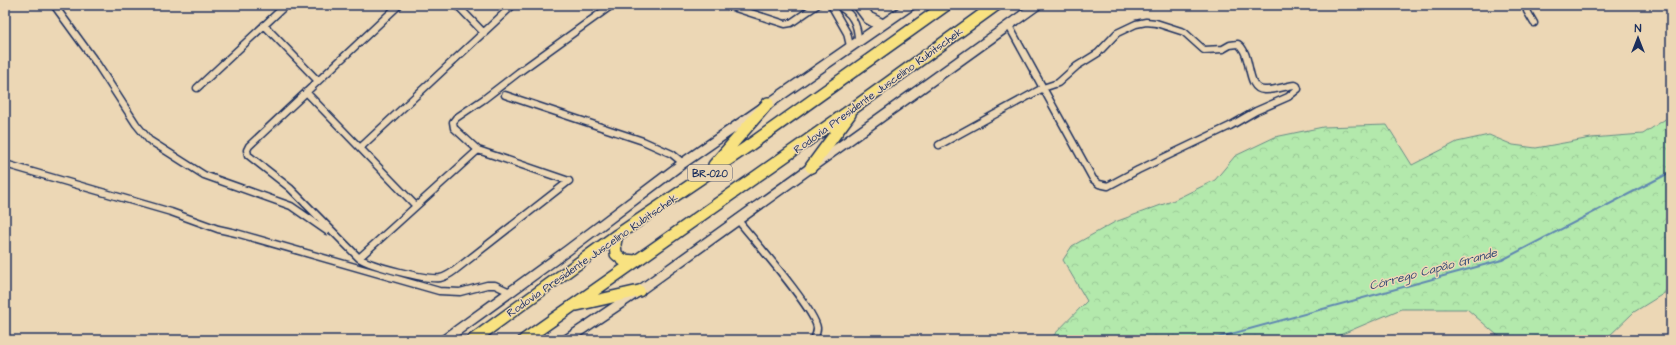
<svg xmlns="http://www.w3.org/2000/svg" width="1676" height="345" viewBox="0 0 1676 345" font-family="'Architects Daughter',sans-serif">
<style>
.forest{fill:url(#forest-crowns);stroke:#678c85}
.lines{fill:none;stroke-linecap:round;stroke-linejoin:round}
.stream{stroke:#5f87b1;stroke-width:2}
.street-casing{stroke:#1b2f5e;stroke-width:9}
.secondary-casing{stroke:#1b2f5e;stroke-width:12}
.highway-casing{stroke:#1b2f5e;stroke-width:14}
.street{stroke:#ecd7b5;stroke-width:6}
.secondary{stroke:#ecd7b5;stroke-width:9}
.highway{stroke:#f8e281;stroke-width:11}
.labels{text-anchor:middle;stroke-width:3;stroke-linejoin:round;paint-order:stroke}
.shield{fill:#ecd7b5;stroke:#5a6178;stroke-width:1}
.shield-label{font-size:10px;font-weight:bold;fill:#1b2f5e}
.street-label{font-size:11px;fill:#1b2f5e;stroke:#ecd7b5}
.water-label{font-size:12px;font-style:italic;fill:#2c4573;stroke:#ecd7b5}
</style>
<defs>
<pattern id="forest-crowns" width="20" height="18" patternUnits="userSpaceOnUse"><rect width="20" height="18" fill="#b3e9ac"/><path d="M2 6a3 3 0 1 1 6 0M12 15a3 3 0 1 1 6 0" fill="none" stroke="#99c896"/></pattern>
</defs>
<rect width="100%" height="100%" fill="#ecd7b5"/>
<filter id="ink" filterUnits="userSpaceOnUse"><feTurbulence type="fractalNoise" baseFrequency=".025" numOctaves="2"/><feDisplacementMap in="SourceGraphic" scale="8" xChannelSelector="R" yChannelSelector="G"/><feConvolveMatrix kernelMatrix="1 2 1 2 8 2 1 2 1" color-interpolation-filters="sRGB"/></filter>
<g filter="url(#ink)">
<!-- forest -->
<path class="forest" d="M1671,111V289L1634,312L1605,340H1508L1497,335L1467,309H1401L1328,340H1049L1087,301L1063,260L1072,246L1115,222L1172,201L1215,180L1235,156L1275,137L1323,127L1387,125L1412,165L1457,142L1489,135L1513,145L1536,148L1591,138L1643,134L1670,116Z"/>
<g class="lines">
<!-- stream -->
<path class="stream" d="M1209,340L1502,260L1671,172"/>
<defs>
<path id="street" d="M54,5L97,64L136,124L149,140L204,175L291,206L327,231
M399,5L249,146L247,150L248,155L290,188L359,258C371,266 426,280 440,278C445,277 450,274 454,271L569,181
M457,5L484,33
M726,5L785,24L791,23L817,5
M831,5L847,33L850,46
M836,5C852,12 858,24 858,41
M856,5L867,20L879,27
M862,5L870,16L884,23
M1526,5L1527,11L1534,23
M1146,22L1156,23L1184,32L1204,50L1223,49L1230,45L1238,44C1253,54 1245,89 1264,90C1274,91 1285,86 1295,85L1297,86L1298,89L1288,97L1256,111L1230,126L1138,170L1108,186L1099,184L1093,179L1043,88L1058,83L1077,66L1098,53L1117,33L1136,24Z
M264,25L318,81
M197,88L286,5
M306,92L416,206
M505,95L643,141L672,154L683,163
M939,145L1043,88L1009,26
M360,148L513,5
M5,164L171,212L218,229L236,233L439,291L460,292L487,285H495L510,292
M569,181L478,150L454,128L453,122L456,118L484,99L519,72L612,5
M737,219C752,238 815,309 817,328C817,332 815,337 814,340
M359,258L478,150"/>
<path id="secondary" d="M444,340L568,250L683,163L911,5
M566,340L639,291L1037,5"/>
<path id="highway" d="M714,165L768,103
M811,167L850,114
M617,235L615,244L616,254L623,260L636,261
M577,305L639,291
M473,340L617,235L747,147L946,5
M524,340L855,107L996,5"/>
</defs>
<!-- street casing -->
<use href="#street" class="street-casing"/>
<!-- secondary casing -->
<use href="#secondary" class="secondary-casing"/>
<!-- highway casing -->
<use href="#highway" class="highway-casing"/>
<!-- street -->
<use href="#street" class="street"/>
<!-- secondary -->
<use href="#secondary" class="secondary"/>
<!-- highway -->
<use href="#highway" class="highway"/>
</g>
</g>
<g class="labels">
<!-- shield labels -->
<rect class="shield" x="688" y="165" width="44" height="16" rx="3"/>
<g class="shield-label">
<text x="710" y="177">BR-020</text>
</g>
<!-- street labels -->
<g class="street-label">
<text transform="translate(878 90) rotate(-36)" y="4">Rodovia Presidente Juscelino Kubitschek</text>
<text transform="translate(592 255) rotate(-35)" y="4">Rodovia Presidente Juscelino Kubitschek</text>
</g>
<!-- water labels -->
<g class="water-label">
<text transform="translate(1433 269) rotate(-15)" y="4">Córrego Capão Grande</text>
</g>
</g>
<!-- margin -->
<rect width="1676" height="345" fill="none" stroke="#ecd7b5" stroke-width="20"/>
<rect x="10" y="10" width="1656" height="325" fill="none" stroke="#1b2f5e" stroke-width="1.5" filter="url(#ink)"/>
<!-- north arrow -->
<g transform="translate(1638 38)" stroke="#ecd7b5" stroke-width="3" paint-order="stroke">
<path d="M0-3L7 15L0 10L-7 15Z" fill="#1b2f5e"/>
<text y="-6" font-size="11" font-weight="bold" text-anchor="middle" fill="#1b2f5e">N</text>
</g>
</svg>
